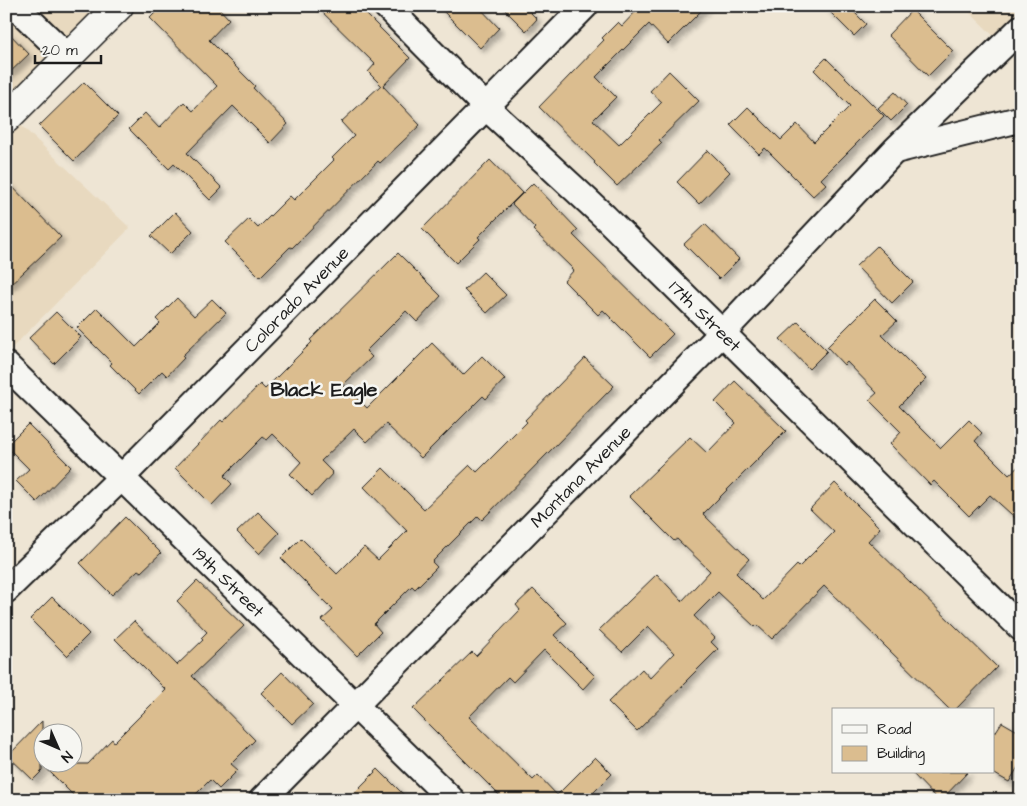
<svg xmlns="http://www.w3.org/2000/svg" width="1027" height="806" viewBox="0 0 1027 806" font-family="'Architects Daughter',sans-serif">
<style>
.built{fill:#e8d9bf}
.building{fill:#dbbd8f;stroke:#1c1c1c;filter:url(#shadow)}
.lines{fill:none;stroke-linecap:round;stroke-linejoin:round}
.street-casing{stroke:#1c1c1c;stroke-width:29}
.secondary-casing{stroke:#1c1c1c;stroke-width:31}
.street{stroke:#f6f6f2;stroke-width:25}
.secondary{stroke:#f6f6f2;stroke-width:28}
.labels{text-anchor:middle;stroke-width:5;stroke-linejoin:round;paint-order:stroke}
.street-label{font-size:18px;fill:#1c1c1c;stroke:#f6f6f2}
.quarter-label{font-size:20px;font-weight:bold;fill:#1c1c1c;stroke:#f6f6f2}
</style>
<defs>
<filter id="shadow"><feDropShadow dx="4.5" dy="4.5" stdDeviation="2.5" flood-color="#0004"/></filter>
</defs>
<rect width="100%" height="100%" fill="#eee5d4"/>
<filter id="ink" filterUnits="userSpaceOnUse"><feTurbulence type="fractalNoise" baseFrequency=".02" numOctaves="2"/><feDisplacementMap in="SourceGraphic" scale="10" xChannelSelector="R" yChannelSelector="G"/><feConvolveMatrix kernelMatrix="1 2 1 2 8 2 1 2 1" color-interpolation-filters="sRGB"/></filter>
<g filter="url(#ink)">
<!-- built -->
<path class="built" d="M6,6H119L10,115L130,228L6,354Z
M963,6H1021V28L1003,45Z"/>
<!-- building -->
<path class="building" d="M162,6H217L229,19L209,40L255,86L253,88L288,124L270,143L233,106L187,153L222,188L210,200L174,164L169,169L129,129L145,113L159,128L184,102L193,111L217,86L150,18Z
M316,6H358L410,58L383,86L420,125L380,163L378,161L292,248L290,247L260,277L225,242L249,219L258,228L290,196L294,200L334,160L332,158L354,136L341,122L381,85L368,72L375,64Z
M438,6H478L499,28L480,48Z
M501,6H524L537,19L526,31Z
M630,6H706L668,44L649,24L596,77L616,97L593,120L619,145L662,102L650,91L669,71L699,101L659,140L662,143L617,186L594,163L595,162L539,107L604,40L602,38L618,22L622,26L636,11Z
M824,6H848L866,24L854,36Z
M912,10L953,51L928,76L888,35Z
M6,30L29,54L6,76Z
M826,58L884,116L821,179L826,184L813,196L765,148L759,154L730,125L748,107L781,140L797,124L814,142L850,106L814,70Z
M84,82L118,116L74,161L39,126Z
M895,92L907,105L891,121L878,108Z
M708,150L730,172L699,204L677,182Z
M490,160L522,193L478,237L480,239L456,263L422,229Z
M6,180L61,237L6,289Z
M533,183L578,230L573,235L673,334L650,357L603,310L598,315L564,281L574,270L533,230L535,228L512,204Z
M175,212L193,231L170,254L151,236Z
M705,224L739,259L719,279L684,244Z
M877,246L913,282L892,303L856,266Z
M398,253L441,296L417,322L406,311L366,351L372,357L343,385L367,408L432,343L463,375L482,356L505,379L486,399L483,396L421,458L386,424L367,442L354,429L321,461L333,473L312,496L290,474L301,462L273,434L267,440L263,437L224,476L232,484L212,505L175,468L221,420L223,422L260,384L265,389L312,342L310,340Z
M483,272L506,295L487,313L464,290Z
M177,298L194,316L212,299L226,313L182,356L184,358L167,376L162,371L139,394L110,365L112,363L77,328L97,308L136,347L160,323L156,319Z
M875,299L897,321L882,335L926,379L899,406L941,448L969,420L982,433L975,441L1009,475L1021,464V523L990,495L969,516L934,481L930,485L890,444L901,432L869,400L877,393L847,362L844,365L827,347Z
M56,312L81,337L54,364L29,338Z
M798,322L827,351L809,369L780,339Z
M585,358L614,386L482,520L478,516L432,562L437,567L415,589L412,586L374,624L381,632L357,656L322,620L333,610L281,558L301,538L337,574L364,547L378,560L407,531L364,487L383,468L424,509L470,465L477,472L527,422L525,420Z
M735,381L786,431L703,514L749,559L736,573L763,600L797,565L799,567L834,532L810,509L835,483L880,528L868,541L997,667L955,710H950L824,586L772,639L757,625L755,627L718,592L694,616L715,638L711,642L718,649L686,681L687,682L637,731L608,702L642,669L650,678L674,653L648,626L622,652L599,630L657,574L682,601L710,571L677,539L674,541L629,496L690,437L707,453L736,423L715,402Z
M28,424L71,467L37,502L16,481L29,469L6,446Z
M258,512L279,533L259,554L237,532Z
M125,517L161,553L141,572L138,570L112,595L80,563Z
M197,581L244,626L192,676L255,740L231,764L238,770L219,789L210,780L190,800H78L42,764V771L33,780L8,756L42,721V764H88L112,739L114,742L166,690L115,639L134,621L177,665L203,640L201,638L207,632L177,601Z
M533,589L567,623L554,635L595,676L583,689L544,650L513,682L508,677L469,717L533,780L538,775L557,795L595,757L612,774L586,800H504L413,709L472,652L476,656L520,610L516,605Z
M52,597L89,634L67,656L30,619Z
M282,672L313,704L292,724L261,693Z
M1002,722L1021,733V762L1009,782L993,773V736Z
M378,769L409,800H347Z
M911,772H968L941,800H938Z"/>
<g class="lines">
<defs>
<g id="street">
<path d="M15,6L68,57"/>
<path id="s1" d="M386,6L486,107L605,217L1021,628"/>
<path d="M897,150L1021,119"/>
<path id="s2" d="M6,365L452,800"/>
<path id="s3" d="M6,590L122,477L585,6"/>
<path id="s4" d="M262,800L722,333L895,150L1021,28"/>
</g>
<path id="secondary" d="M6,119L119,6"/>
</defs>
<!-- street casing -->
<use href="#street" class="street-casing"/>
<!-- secondary casing -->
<use href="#secondary" class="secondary-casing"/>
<!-- street -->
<use href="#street" class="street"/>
<!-- secondary -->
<use href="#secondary" class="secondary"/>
</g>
</g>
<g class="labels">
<!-- street labels -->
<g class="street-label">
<text dy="6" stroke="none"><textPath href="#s3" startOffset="411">Colorado Avenue</textPath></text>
<text dy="6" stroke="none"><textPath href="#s1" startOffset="445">17th Street</textPath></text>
<text dy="6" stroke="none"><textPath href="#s4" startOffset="454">Montana Avenue</textPath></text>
<text dy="6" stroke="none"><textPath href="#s2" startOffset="311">19th Street</textPath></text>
</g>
<!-- quarter labels -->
<g class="quarter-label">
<text x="324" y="396">Black Eagle</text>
</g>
</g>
<!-- margin -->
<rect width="1027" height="806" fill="none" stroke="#f6f6f2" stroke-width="25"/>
<rect x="12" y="12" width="1002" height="781" fill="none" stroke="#1c1c1c" stroke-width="2" filter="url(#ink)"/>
<!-- legend -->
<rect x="832" y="708" width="162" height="65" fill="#f6f6f2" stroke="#9f9f9c"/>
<rect x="842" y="725" width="25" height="8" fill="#f6f6f2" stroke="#9f9f9c"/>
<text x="877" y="734" font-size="15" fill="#1c1c1c">Road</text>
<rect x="842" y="746" width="25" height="15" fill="#dbbd8f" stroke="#9f9f9c"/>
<text x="877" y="758" font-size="15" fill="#1c1c1c">Building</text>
<!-- north arrow -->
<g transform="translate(58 748) rotate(135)"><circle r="24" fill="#f6f6f2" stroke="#9f9f9c"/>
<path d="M0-4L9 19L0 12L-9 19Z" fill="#1c1c1c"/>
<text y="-8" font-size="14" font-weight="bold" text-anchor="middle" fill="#1c1c1c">N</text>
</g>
<!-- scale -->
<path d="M35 55v8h66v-8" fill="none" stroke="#1c1c1c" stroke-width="2.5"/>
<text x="42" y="55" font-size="15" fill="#1c1c1c" stroke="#f6f6f2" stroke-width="4" paint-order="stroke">20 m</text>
</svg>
